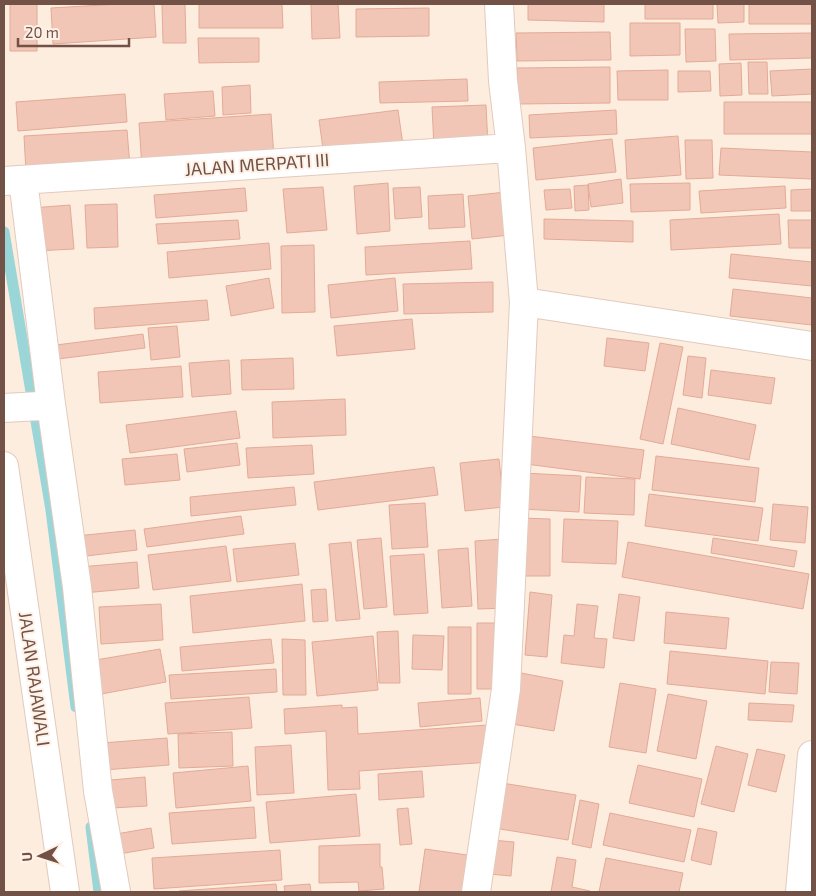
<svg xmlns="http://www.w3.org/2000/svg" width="816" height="896" viewBox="0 0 816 896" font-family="'Exo 2',sans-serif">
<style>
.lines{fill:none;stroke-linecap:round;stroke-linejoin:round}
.stream{stroke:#9ad5d7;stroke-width:11}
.building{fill:#f2c6b6;stroke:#e4aa96}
.minor-casing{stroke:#e2cabe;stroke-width:30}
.minor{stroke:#fff;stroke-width:28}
.labels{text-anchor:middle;stroke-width:4;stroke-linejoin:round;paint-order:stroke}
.street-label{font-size:18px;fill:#725147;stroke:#fff1e5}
</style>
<rect width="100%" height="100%" fill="#fceddf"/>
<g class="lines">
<!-- stream -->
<path class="stream" d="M4,232L51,510L76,707
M91,827L99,892"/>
</g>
<!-- building -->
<path class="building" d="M10,4H37V51H10Z
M120,4H154L156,37L53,44L51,8Z
M162,4H185L186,43H163Z
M199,4H282L283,28H199Z
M311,4H338L340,38L312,39Z
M528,4H604V22L528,20Z
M645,4H713V19H645Z
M717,4H744V22L718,23Z
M749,4H812V24H749Z
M429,8V36L356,37V9Z
M630,23H680V55L630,56Z
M685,29H715L716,61L686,62Z
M610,32L611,60L517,61L516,33Z
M812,33V58L730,60L729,34Z
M198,38H259V62L199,63Z
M748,62H767L768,94H749Z
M741,63L742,95L720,96L719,64Z
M610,67V103L517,104V68Z
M812,69V94L772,96L770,71Z
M668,70V100H618L617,71Z
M678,71H710L711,91L678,92Z
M467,79L468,101L380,103L379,82Z
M250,85L251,113L223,115L222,87Z
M213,91L215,116L166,120L164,94Z
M125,94L127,122L18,131L16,102Z
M724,102H812V134H724Z
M486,105L488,145L434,147L432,107Z
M398,110L403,145L324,156L319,120Z
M616,110L617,134L530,138L529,115Z
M271,114L274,158L142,168L139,123Z
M127,130L130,166L26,172L24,136Z
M678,136L681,175L627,179L625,140Z
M612,139L616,172L536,180L533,148Z
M685,140H712L713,178L686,179Z
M721,148L812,152V179L719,175Z
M621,179L623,203L591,207L588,184Z
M388,183L390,231L357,234L354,186Z
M690,183V210L631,212L630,184Z
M588,185L589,210L575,211L574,186Z
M785,186L786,208L701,213L699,191Z
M323,187L327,230L287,233L283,189Z
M420,187L422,217L395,219L393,188Z
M245,188L247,211L156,218L154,195Z
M570,189L572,208L546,210L544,190Z
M812,189V211H791V190Z
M506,192L510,235L472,239L468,196Z
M463,194L465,227L429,229L428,196Z
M117,204L118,247L87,248L85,205Z
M70,205L74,249L34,251L31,208Z
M779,214L781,244L671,250L670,220Z
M544,219L633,221V242L544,239Z
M238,220L240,239L158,244L156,224Z
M788,220H812V248H789Z
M470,241L472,269L366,275L365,247Z
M269,243L271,269L169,278L167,252Z
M314,245L315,312L282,313L281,246Z
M731,254L812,262V286L729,278Z
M269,278L274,308L231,316L226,286Z
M395,278L398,311L331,318L328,285Z
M493,282V312L404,314L403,284Z
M733,289L812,298V325L730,316Z
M207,300L209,320L95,329L94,308Z
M412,319L415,349L337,356L334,326Z
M177,326L180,357L151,360L148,328Z
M143,334L145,348L50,360L48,346Z
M607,338L649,343L645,371L604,366Z
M660,343L683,347L663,444L640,439Z
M688,356L706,358L702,398L683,395Z
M293,358L294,389L242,390L241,360Z
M229,360L231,394L192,397L189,363Z
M181,366L183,397L100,403L98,372Z
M711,370L775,378L771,404L708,395Z
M345,399L346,435L273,438L272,402Z
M678,408L756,425L749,460L671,444Z
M236,411L240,438L130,453L126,425Z
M529,436L644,450L640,479L526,464Z
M237,443L240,465L187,472L184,449Z
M312,445L314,474L248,478L246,448Z
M177,454L180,480L125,485L122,459Z
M656,456L759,468L755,502L652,490Z
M499,459L504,507L465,511L460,463Z
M434,467L438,495L318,510L314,482Z
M523,473L581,476L579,512L522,509Z
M586,477L635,479L634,515L584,513Z
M294,487L296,505L191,516L190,497Z
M649,494L763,508L758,541L645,526Z
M425,503L428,547L392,549L389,505Z
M773,504L808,507L805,543L770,540Z
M241,516L244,534L147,547L144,529Z
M521,518L550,519V576H521Z
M564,519L618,521L616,564L562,562Z
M135,530L137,550L78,557L76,536Z
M381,538L387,607L364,609L357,540Z
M713,538L797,551L794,567L711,553Z
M503,539L507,608L478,609L475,541Z
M351,542L360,619L336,621L329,544Z
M628,542L809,574L803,609L622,577Z
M295,543L299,575L237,582L233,549Z
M226,546L231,581L153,590L148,555Z
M468,548L472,606L442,608L438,550Z
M424,554L428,613L394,615L390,556Z
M137,562L139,588L83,593L80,567Z
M302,584L305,621L193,633L190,596Z
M326,589L328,621L313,622L311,590Z
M530,592L552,595L547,657L525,655Z
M619,594L640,597L634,641L613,638Z
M161,604L163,640L101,644L99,607Z
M577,604L598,606L594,638L607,639L604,668L561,663L564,635L574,636Z
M666,612L729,618L726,649L664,643Z
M477,623H500V689H477Z
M448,627H471V694H448Z
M398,631L400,683H379L377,632Z
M413,635L444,636L442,670L412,669Z
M373,636L378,690L317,696L312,642Z
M271,639L274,663L182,671L180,647Z
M282,639L305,640L306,695H283Z
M160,649L166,682L96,695L90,661Z
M670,651L768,661L765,694L667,684Z
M771,662L799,663L797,694L769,692Z
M276,669L277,692L171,699L169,675Z
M521,673L563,681L554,731L512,724Z
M620,683L656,689L646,753L609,747Z
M668,694L707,701L696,759L657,751Z
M249,697L252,728L168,734L165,703Z
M480,698L482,721L420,727L418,703Z
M749,703L794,705L792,722L748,720Z
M342,705V708L357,707L358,734L488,725L491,762L359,771L360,789L328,790L326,731L285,734L284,709Z
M232,732L233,766L179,768L178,734Z
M167,738L169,765L104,770L102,743Z
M291,745L294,793L257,795L255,747Z
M716,746L748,754L734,812L701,804Z
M757,749L785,755L776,792L748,785Z
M638,765L702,779L694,817L629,803Z
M248,766L251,801L176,808L173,773Z
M422,771L424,797L379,800L378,774Z
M145,777L147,806L112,808L111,780Z
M502,783L576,795L568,840L494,828Z
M356,794L360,836L270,843L266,802Z
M580,800L599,804L591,848L572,844Z
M254,807L256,838L172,844L169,813Z
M408,808L412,844L400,845L397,809Z
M610,813L691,830L684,862L603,845Z
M151,828L154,848L119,854L116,834Z
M698,828L717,832L711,865L691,860Z
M492,840L514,842L511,876L489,874Z
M380,844V867H382L384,889L359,891L358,882L319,883V846Z
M425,849L474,856L469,892H419Z
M280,850L282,880L154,889L152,858Z
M557,857L576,860L572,887L590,891L589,892H551Z
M606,858L683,873L679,892H599Z
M276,884L277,892H179V891Z
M310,884L311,892H285L284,886Z"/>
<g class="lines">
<defs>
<path id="minor" d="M23,180L51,404L77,587L98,791L116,892
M4,181L511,148
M524,302L812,346
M4,408L40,406L51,404
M4,466L65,892
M476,892L506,689L524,302L511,148L503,81L499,4
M800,892L812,755"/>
</defs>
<!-- minor casing -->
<use href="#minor" class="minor-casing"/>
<!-- minor -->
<use href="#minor" class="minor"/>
</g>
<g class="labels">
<!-- street labels -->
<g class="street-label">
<text transform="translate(257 165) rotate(-4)" y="6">JALAN MERPATI III</text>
<text transform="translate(34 679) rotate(82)" y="6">JALAN RAJAWALI</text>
</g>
</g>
<!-- border -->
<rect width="816" height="896" fill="none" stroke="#725147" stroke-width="10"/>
<!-- north arrow -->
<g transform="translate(40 856) rotate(266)" stroke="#fff1e5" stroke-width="4" paint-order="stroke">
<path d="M0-4L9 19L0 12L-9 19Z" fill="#725147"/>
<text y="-8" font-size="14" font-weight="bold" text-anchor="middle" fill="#725147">U</text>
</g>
<!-- scale -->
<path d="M18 38v8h111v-8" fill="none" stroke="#725147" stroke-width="2.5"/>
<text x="25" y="38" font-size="15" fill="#725147" stroke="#fff1e5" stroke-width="4" paint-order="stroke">20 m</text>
</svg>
